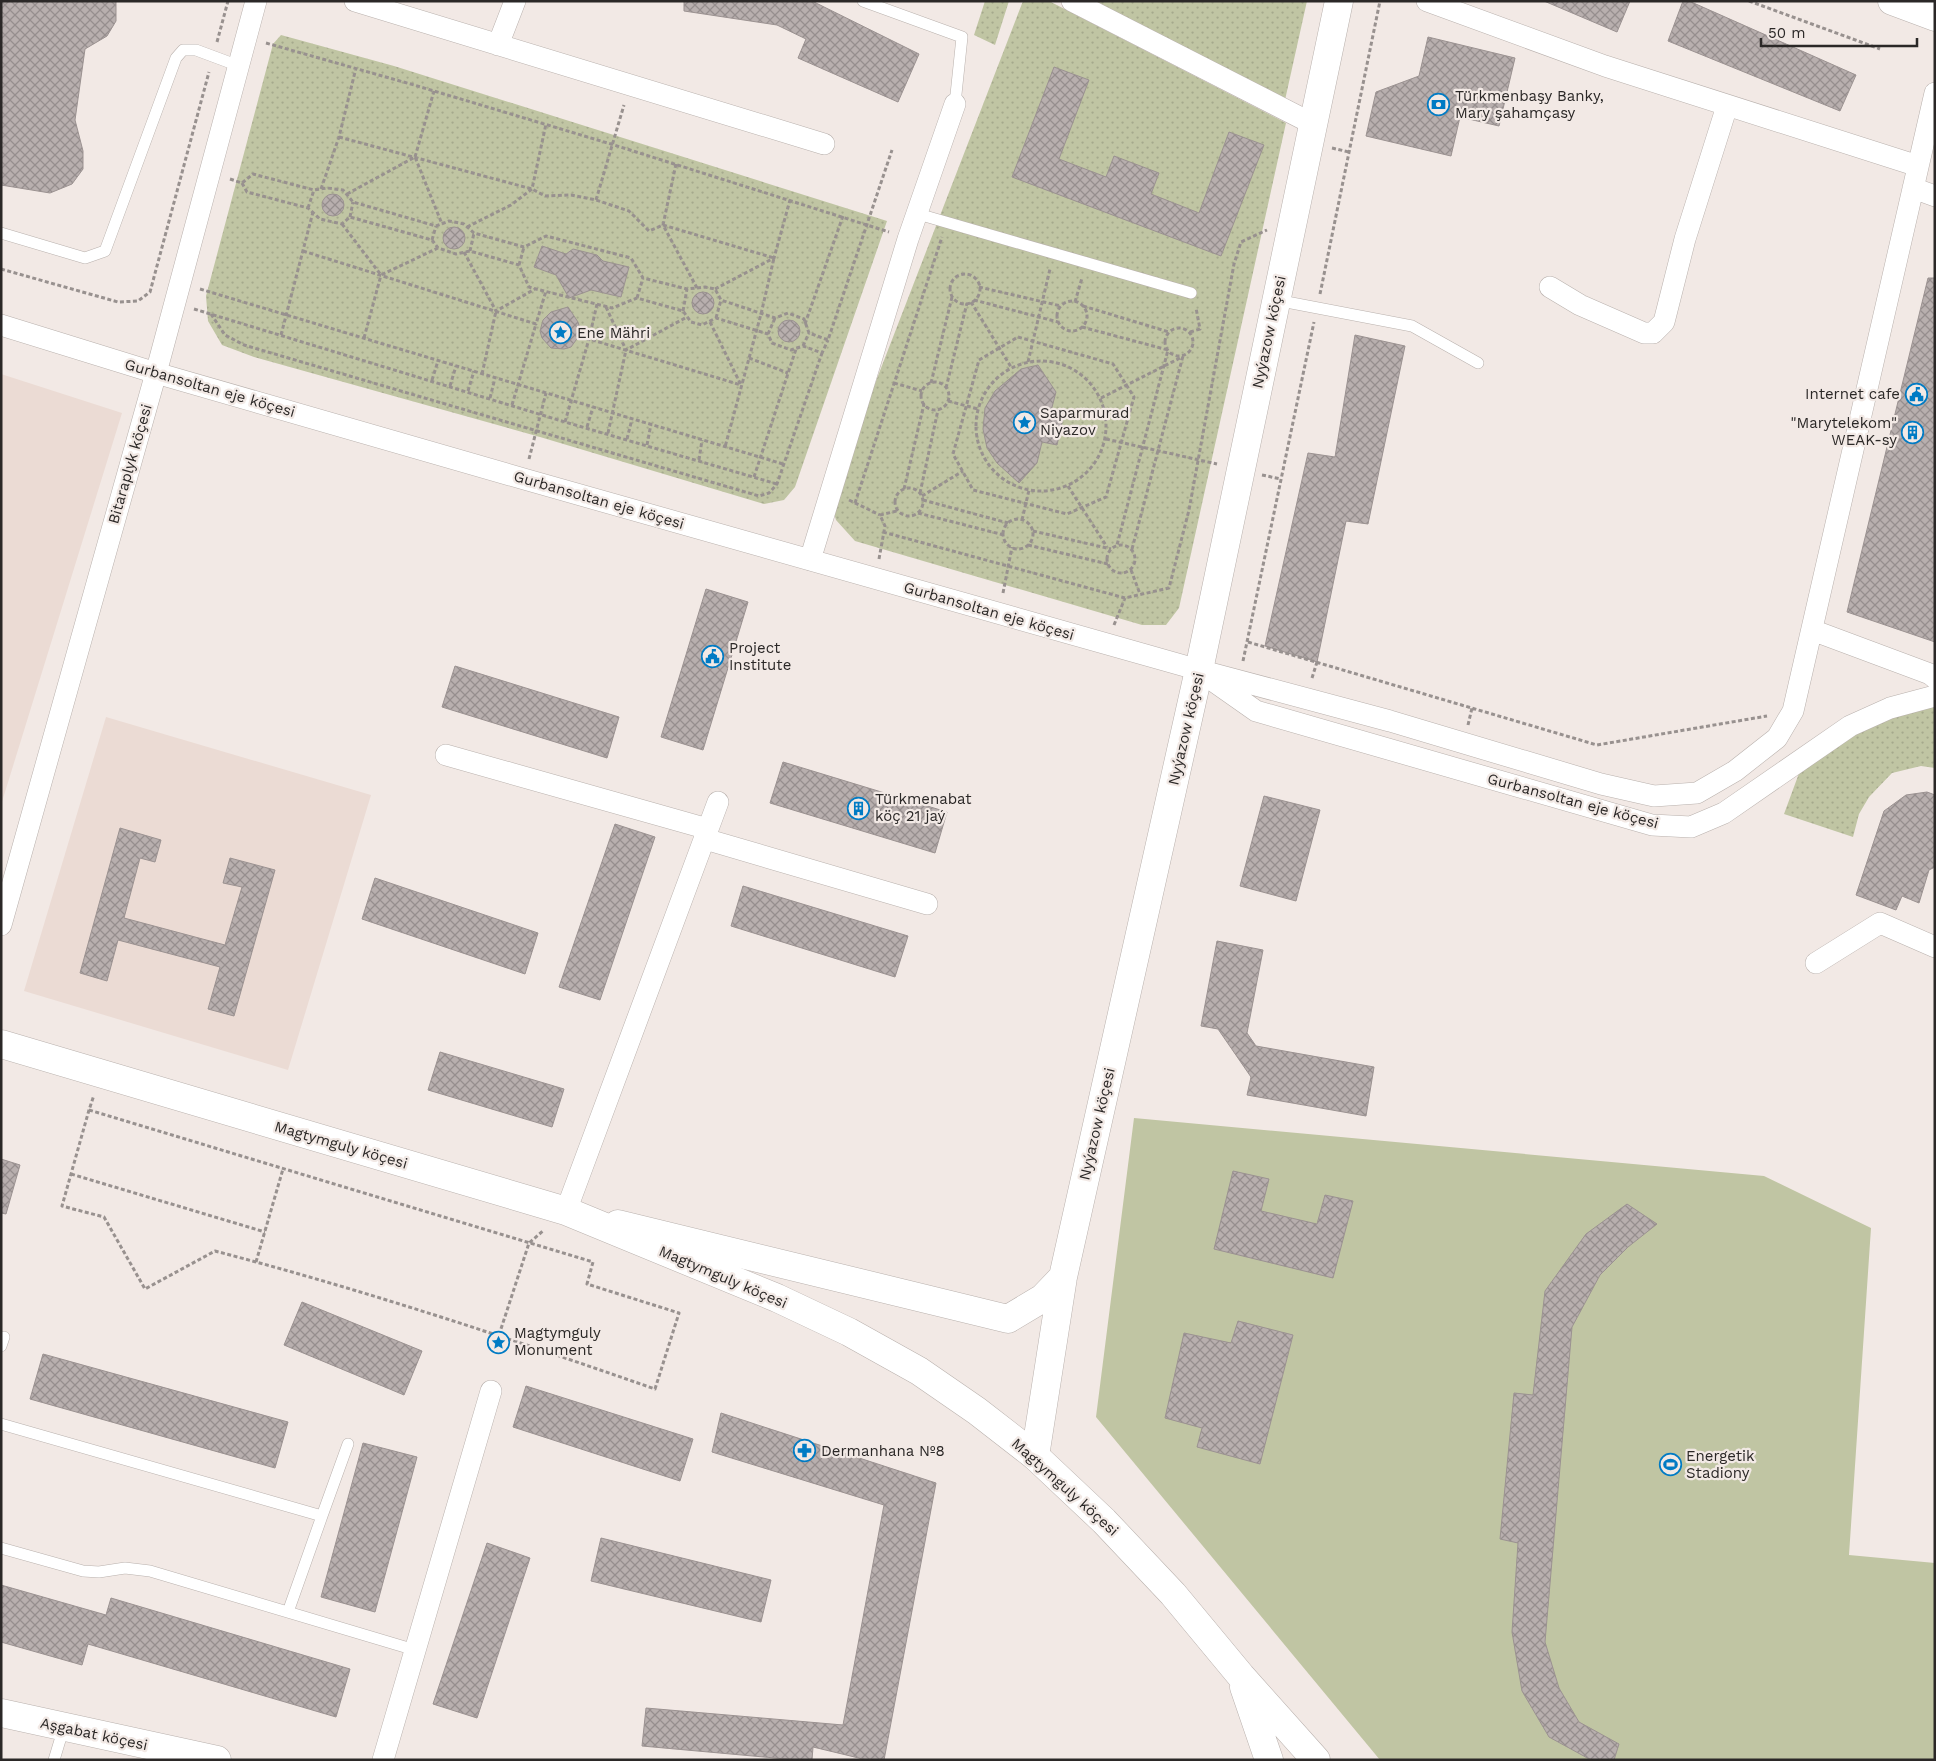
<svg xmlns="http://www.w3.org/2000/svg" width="1936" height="1761" viewBox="0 0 1936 1761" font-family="'Work Sans',sans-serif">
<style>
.built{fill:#ebdbd4}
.green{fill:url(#green-dots)}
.pitch{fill:#c0c5a3}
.building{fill:url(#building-cross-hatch);stroke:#9b9291}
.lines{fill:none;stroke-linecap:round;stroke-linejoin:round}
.lane-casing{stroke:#b9b1ad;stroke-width:12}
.street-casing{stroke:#b9b1ad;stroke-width:22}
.secondary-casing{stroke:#b9b1ad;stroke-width:29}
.primary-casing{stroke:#b9b1ad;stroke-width:29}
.path{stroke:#98918f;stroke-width:3;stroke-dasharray:4 2.5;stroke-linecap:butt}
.lane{stroke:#fff;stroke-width:11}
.street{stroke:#fff;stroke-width:21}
.secondary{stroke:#fff;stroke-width:28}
.primary{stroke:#fff;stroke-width:28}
.labels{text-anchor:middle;stroke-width:4.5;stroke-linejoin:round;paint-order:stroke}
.poi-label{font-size:15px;fill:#2b2827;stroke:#f2e9e5;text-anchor:start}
.street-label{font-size:15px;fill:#2b2827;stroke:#f2e9e5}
</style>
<defs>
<pattern id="green-dots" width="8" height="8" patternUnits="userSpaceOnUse" patternTransform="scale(1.25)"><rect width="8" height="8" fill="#c0c5a3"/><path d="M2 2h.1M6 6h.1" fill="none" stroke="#a5a98c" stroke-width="1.8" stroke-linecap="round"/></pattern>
<pattern id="building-cross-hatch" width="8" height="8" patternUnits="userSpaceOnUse" patternTransform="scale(1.25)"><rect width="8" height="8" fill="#b8afae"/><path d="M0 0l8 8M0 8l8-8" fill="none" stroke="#968e8e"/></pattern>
</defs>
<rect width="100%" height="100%" fill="#f2e9e5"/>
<!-- built -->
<path class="built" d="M1,374L122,413L1,805Z
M106,717L371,795L288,1070L24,991Z"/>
<!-- green -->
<path class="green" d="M985,1H1009L995,45L974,35Z
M1023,1H1049L1286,123L1179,608L1166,625H1142L855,541L836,520L830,500Z
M1093,1H1307L1285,100Z
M281,35L394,66L887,221L795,487L784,500L764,504L540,437L254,357L222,345L208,321L206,296L273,44Z
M1935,696V768L1921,766L1892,773L1869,797L1859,814L1853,837L1784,814L1805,757Z"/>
<!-- pitch -->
<path class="pitch" d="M1134,1118L1764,1176L1871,1228L1849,1555L1935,1563V1760H1380L1096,1417Z"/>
<!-- building -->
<path class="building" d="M1,1H116V21L107,36L85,49L75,120L83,151V169L72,184L50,193L1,185Z
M684,1H812L919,54L898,102L798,58L806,39L777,25L684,11Z
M1544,1H1630L1617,32Z
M1683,1H1689L1856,75L1840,111L1668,41Z
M1428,37L1515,58L1499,126L1460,117L1451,156L1366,136L1376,92L1419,76Z
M1054,67L1089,80L1059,159L1106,177L1114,156L1159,173L1151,194L1199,213L1229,132L1264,145L1221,256L1012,177Z
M322 205a11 11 0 1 1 22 0a11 11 0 1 1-22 0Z
M443 238a11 11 0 1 1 22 0a11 11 0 1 1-22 0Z
M542,246L566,254L573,249L597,255L603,261L629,267L621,297L591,290L569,298L556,275L534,267Z
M1928,278H1935V642L1847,612Z
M692 303a11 11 0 1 1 22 0a11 11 0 1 1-22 0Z
M568,307L578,322L580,329L579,336L571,347L564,349L551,348L542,338L540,331L543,320L551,312Z
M778 331a11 11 0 1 1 22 0a11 11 0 1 1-22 0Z
M1355,335L1405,346L1368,524L1346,521L1317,662L1265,646L1308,453L1335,457Z
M1038,365L1056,392L1051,411L1064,414L1057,445L1042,442L1037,463L1019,483L997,463L987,448L983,429L985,408L995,391L1021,369Z
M706,589L748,602L703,750L661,737Z
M455,666L619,717L607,758L442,707Z
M783,762L947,812L935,853L770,803Z
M1927,792L1935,795V867L1929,870L1919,903L1902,896L1896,910L1856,895L1884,811L1906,795Z
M1264,796L1320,810L1296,901L1240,886Z
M615,824L655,837L600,1000L559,987Z
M120,828L161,840L155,862L140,858L124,918L225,945L242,887L223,883L230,858L275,870L234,1016L208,1009L220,967L118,940L107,981L80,973Z
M375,878L538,933L525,974L362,919Z
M743,886L908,936L895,977L731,926Z
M1217,941L1263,950L1247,1033L1256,1046L1374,1067L1366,1116L1247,1095L1251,1077L1218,1029L1201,1026Z
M440,1052L564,1089L552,1127L428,1090Z
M1,1159L20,1165L6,1214L1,1213Z
M1233,1171L1269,1179L1261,1211L1317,1224L1325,1195L1353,1201L1333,1278L1214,1249Z
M1627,1204L1657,1224L1628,1247L1600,1275L1572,1327L1545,1642L1559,1688L1579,1722L1619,1744L1614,1760H1591L1549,1737L1522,1691L1512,1632L1518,1543L1500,1539L1514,1393L1533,1395L1545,1291L1586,1234Z
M302,1302L422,1351L404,1395L284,1345Z
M1238,1321L1293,1335L1260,1464L1197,1447L1202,1428L1165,1418L1184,1333L1231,1343Z
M43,1354L288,1422L275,1468L30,1399Z
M526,1386L693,1439L680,1481L513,1427Z
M721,1413L936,1483L884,1760H867L813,1747L812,1760H797L642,1746L646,1708L843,1725L884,1505L712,1452Z
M363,1443L417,1457L375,1612L321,1597Z
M601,1538L771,1580L761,1622L591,1581Z
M487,1543L530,1558L477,1718L433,1704Z
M1,1585L106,1615L111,1598L350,1669L336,1717L88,1644L82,1665L1,1642Z"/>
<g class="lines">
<defs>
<path id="lane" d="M863,1L962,37L955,104
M918,214L1191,293
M1,233L85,258L105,251L176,58L183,50H196L239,66
M1276,300L1412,326L1478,363
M1,1346L4,1337
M1,1424L322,1516L288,1612
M322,1516L348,1444
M1,1548L83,1571L99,1572L125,1568L150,1571L415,1650
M54,1760L64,1727"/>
<path id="street" d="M355,1L824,144
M1072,1L1313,124
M1427,1L1605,66L1918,166
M498,45L515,1
M1913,188L1935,196
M1550,287L1580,305L1644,333H1653L1664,322L1685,239L1727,106
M1,325L156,373L524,479L1199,670L1390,721L1601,784L1654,796L1697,793L1735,771L1777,738L1793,711L1935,93
M810,560L908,239L955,104
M1812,630L1930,674L1935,678
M1209,678L1256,711L1652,825L1691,827L1724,813L1850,726L1890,708L1935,696
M446,755L708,829
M705,839L927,904
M1,925L156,373L256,1
M1816,963L1880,923L1935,947
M566,1211L718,802
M383,1760L491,1391"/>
<path id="secondary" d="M1892,1L1935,17
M618,1224L1008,1319L1043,1298L1063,1277
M1035,1456L1063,1277L1199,670L1339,1
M1,1713L217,1760"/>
<path id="primary" d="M1,1044L566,1211L777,1298L849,1332L919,1371L977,1411L1035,1456L1104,1521L1173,1594L1241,1676L1316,1760
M1244,1687L1269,1760"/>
</defs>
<!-- lane casing -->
<use href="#lane" class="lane-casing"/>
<!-- street casing -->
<use href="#street" class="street-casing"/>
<!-- secondary casing -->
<use href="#secondary" class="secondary-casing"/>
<!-- primary casing -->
<use href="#primary" class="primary-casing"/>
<!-- path -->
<path class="path" d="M1749,1L1880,49
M217,42L228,1
M266,43L414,85L611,144L889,232
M339,137L532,189L545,196L571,195L596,200L629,211L649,231L663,225L774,258L761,314L725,447
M1332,148L1349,152
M415,157L434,91
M676,164L663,225L697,288
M230,179L242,183L253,174L314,190L327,188L343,190L353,202L436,226L449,221L464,224L474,233L524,247L546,236L631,258L643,278L687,289L705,287L715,289L721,300L775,318L788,313L804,319L809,333L828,340L892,150
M242,183L247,192L308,208L320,219L342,224L350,217L432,240L438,248L456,254L470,251L519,265L529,287L536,289L612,308L637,298L683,311L691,322L702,325L716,318L768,334L772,343L791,350L803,346L822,353L828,340
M321,189L339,137L356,68
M347,194L415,157L442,224
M596,200L624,105
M308,208L314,190
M350,217L353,202
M342,224L381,275L438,248
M467,227L511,205L532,189L546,124
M432,240L436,226
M303,251L536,324L546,291
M470,251L474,233
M464,252L496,311L535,289
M519,265L524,247
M1,269L118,302L138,301L150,292L209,72
M950 289a15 15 0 1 1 30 0a15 15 0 1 1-30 0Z
M979,287L1061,306
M200,289L783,464
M715,289L774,258L790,200
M1320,294L1380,1
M637,298L643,278
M974,300L1058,322
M1057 316a15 15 0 1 1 30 0a15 15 0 1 1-30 0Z
M971,302L1011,367
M1075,302L1082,278
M597,304L589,339L741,385
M1083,306L1169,332
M606,307L626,350L687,317
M194,309L565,422L777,484
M683,311L687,289
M211,314L225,335L244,345L759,496L769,493L777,484L822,353
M716,318L721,300
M710,322L741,385
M805,324L843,216
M1082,327L1168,350L1117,545
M1165 342a14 14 0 1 1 28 0a14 14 0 1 1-28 0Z
M1190,332L1200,329L1196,308
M768,334L775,318
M281,335L313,212
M1018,337L1113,364L1134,397L1106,497L1067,514L973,490L953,454L979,360Z
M364,338L381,275
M803,346L809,333
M749,358L788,373
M976 426a65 65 0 1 1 130 0a65 65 0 1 1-130 0Z
M1028,362L1050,269
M482,374L496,311
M432,380L438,361
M921 396a14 14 0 1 1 28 0a14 14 0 1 1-28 0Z
M894,383L922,391
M931,383L952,297
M450,386L456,366
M946,388L967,303
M468,391L474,371
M490,398L495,378
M1101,398L1182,357
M948,401L978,409
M512,405L536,324
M565,422L589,339
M587,427L593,407
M608,433L626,350
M627,439L632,419
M1106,439L1217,464
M647,445L651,424
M529,459L546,393
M699,460L702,440
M1262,475L1281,479
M754,477L796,349
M1068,486L1107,547
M895 502a14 14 0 1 1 28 0a14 14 0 1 1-28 0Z
M904,489L924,404
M920,493L938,410
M922,496L963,471
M849,500L880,515
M923,500L1008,523
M855,503L942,237
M918,513L1004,535
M1003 534a15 15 0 1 1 30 0a15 15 0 1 1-30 0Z
M1022,520L1029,490
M1033,531L1111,549
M883,532L1125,598L1169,588L1189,510L1234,264L1241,242L1267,230
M1107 559a14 14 0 1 1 28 0a14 14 0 1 1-28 0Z
M1028,545L1108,564
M1132,549L1183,356
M879,559L885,526L880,515L897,511
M1131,570L1140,594
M1003,593L1012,547
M1114,625L1125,598
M1248,642L1597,745L1767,716
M1243,661L1314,322
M1312,678L1317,662
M1468,725L1472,708
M89,1110L593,1262L587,1284L679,1313L655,1389C509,1338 364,1290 215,1251L145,1289L104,1217L62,1206L89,1110L94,1095
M71,1174L265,1232
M256,1262L283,1169
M499,1335L529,1243L544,1230"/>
<!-- lane -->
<use href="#lane" class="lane"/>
<!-- street -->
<use href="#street" class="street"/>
<!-- secondary -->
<use href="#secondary" class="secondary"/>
<!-- primary -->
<use href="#primary" class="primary"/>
</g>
<!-- icons -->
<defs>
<symbol id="bank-ring" viewBox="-11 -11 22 22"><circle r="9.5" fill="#f2e9e5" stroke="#007bc4" stroke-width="1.5"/><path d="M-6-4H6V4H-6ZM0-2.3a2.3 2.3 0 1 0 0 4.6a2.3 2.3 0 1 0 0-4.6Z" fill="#007bc4"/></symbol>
<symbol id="sight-ring" viewBox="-11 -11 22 22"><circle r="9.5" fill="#f2e9e5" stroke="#007bc4" stroke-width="1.5"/><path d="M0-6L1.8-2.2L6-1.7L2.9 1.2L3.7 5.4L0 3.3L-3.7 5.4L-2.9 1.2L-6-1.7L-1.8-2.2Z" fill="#007bc4"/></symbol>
<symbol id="civic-ring" viewBox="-11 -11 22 22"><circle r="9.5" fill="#f2e9e5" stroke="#007bc4" stroke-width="1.5"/><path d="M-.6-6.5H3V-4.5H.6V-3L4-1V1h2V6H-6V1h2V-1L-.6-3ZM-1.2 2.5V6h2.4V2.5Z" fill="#007bc4"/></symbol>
<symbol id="building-ring" viewBox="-11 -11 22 22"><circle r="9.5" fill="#f2e9e5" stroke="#007bc4" stroke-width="1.5"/><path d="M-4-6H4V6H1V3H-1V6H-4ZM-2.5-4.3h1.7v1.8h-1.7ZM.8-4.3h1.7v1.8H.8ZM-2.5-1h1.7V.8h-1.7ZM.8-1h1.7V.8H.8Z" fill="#007bc4"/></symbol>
<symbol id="pharmacy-ring" viewBox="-11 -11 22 22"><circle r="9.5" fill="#f2e9e5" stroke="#007bc4" stroke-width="1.5"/><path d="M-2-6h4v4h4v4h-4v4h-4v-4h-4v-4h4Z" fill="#007bc4"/></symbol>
<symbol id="stadium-ring" viewBox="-11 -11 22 22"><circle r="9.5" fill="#f2e9e5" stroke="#007bc4" stroke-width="1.5"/><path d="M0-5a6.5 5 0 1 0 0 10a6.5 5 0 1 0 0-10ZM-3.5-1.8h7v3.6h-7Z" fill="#007bc4"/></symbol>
</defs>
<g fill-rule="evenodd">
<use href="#bank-ring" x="1426" y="92" width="25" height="25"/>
<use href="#sight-ring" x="548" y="320" width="25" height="25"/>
<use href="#civic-ring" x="1904" y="382" width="25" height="25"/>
<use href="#sight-ring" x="1012" y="410" width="25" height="25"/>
<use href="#building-ring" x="1900" y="420" width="25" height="25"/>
<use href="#civic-ring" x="700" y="644" width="25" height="25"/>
<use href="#building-ring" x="846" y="796" width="25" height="25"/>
<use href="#sight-ring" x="486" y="1330" width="25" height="25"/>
<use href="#pharmacy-ring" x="792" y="1438" width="25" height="25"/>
<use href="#stadium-ring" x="1658" y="1452" width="25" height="25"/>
</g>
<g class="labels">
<!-- poi labels -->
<g class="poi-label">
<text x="1455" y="101">Türkmenbaşy Banky,<tspan x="1455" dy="17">Mary şahamçasy</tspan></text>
<text x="577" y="338">Ene Mähri</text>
<text x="1900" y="399" text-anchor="end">Internet cafe</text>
<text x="1040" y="418">Saparmurad<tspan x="1040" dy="17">Niyazov</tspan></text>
<text x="1897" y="428" text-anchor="end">"Marytelekom"<tspan x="1897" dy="17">WEAK-sy</tspan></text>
<text x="729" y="653">Project<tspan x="729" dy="17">Institute</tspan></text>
<text x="875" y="804">Türkmenabat<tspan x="875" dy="17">köç 21 jaý</tspan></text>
<text x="514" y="1338">Magtymguly<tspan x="514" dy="17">Monument</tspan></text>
<text x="821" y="1456">Dermanhana №8</text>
<text x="1686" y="1461">Energetik<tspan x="1686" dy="17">Stadiony</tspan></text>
</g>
<!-- street labels -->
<g class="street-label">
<text transform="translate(1269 332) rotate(-78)" y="5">Nyýazow köçesi</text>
<text transform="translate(210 388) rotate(16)" y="5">Gurbansoltan eje köçesi</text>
<text transform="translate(130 464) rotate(-74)" y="5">Bitaraplyk köçesi</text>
<text transform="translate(599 500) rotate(16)" y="5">Gurbansoltan eje köçesi</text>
<text transform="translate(989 611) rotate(16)" y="5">Gurbansoltan eje köçesi</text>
<text transform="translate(1186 729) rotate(-77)" y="5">Nyýazow köçesi</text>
<text transform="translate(1573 801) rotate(15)" y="5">Gurbansoltan eje köçesi</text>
<text transform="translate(1097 1124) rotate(-77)" y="5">Nyýazow köçesi</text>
<text transform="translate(341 1145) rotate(16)" y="5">Magtymguly köçesi</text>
<text transform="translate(723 1277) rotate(23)" y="5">Magtymguly köçesi</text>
<text transform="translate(1065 1487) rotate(42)" y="5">Magtymguly köçesi</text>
<text transform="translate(94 1734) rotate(12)" y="5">Aşgabat köçesi</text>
</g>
</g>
<!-- border -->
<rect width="1936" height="1761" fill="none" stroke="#2b2827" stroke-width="5"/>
<!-- scale -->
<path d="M1761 38v8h156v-8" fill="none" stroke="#2b2827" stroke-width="2.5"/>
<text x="1768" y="38" font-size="15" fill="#2b2827" stroke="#f2e9e5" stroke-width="4" paint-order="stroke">50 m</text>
</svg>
